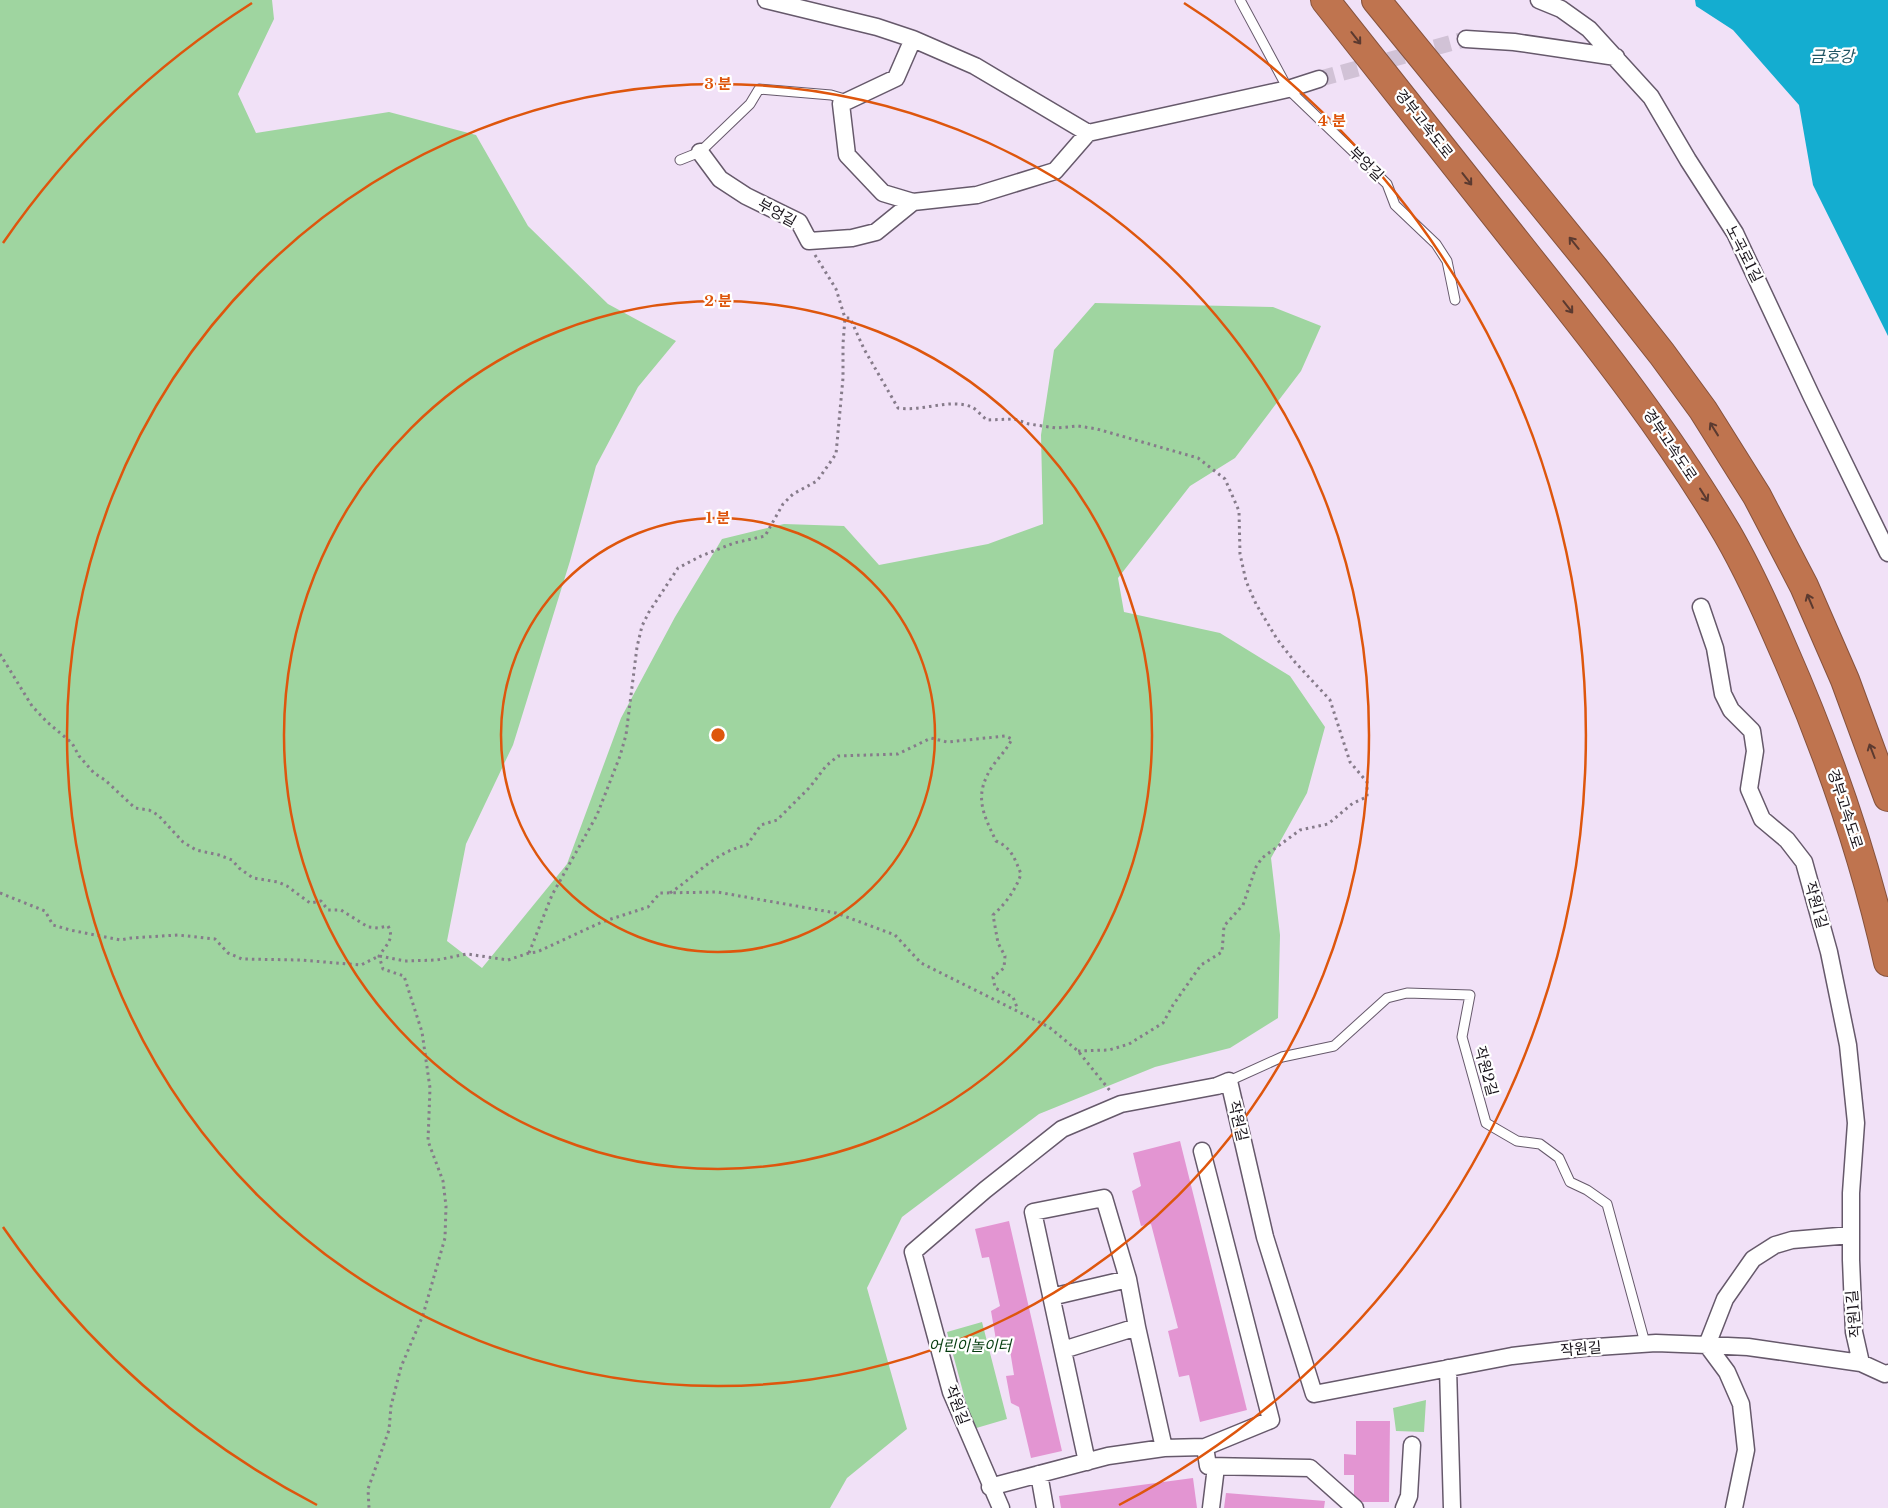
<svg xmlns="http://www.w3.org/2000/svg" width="1888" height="1508" viewBox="0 0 1888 1508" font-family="'Libre Baskerville','Noto Sans KR',serif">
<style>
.green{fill:#9fd5a0}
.water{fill:#14add0}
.building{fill:#e395d2}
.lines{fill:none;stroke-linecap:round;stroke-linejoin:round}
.minor-tunnel{stroke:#d1c2d6;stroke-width:16;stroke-dasharray:16 8;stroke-linecap:butt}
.service-casing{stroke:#66596b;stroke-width:11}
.minor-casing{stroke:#66596b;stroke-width:19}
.motorway-casing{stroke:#85523d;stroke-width:30}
.path{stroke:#867b8a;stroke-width:3;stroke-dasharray:2.5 4;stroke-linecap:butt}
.service{stroke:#fff;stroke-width:9}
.minor{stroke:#fff;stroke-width:16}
.motorway{stroke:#bf744f;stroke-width:28}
.oneway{stroke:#5b3a30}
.ring{fill:none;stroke:#de560d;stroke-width:2.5}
.labels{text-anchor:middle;stroke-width:4.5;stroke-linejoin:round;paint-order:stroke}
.street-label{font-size:15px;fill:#19141b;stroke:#fff}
.park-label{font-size:15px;font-style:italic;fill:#053c0f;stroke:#fff}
.water-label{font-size:16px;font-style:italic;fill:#205665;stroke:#fff}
.centre{fill:#de560d;stroke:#fff;stroke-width:2.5}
.ring-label{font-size:15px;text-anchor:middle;font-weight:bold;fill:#de560d;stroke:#fff;stroke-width:4.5;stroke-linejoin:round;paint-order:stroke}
</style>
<rect width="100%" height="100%" fill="#f1e1f7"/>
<!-- green -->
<path class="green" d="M0,0H272L274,19L238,94L256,133L389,112L476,135L528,226L608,304L676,341L638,387L596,466L570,561L513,745L466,844L447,941L482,968L567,864L621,718L675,617L722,539L784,524L844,526L879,565L988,544L1043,524L1041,435L1054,350L1095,303L1273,307L1321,326L1301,371L1235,458L1190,486L1118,578L1124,612L1220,633L1290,676L1325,727L1307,793L1271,858L1280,935L1278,1018L1230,1048L1155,1067L1039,1114L902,1217L867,1288L907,1429L847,1478L830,1508H0Z
M982,1322L1007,1419L973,1429L947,1332Z
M1426,1400L1424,1432L1396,1431L1393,1408Z"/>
<!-- water -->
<path class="water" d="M1695,0H1888V336L1813,185L1799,105L1733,30L1696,6Z"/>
<!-- building -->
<path class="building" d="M1180,1141L1247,1410L1200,1422L1189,1375L1179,1377L1168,1331L1178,1328L1151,1224L1141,1226L1132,1191L1141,1186L1133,1153Z
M1009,1221L1062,1451L1031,1458L1019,1407L1011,1403L1006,1376L1014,1375L1008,1338L996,1340L991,1311L1000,1306L989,1257L982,1258L975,1229Z
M1356,1421H1390L1389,1502H1354V1475H1344V1454L1356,1455Z
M1193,1478L1197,1508H1061L1059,1496Z
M1226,1493L1325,1501L1324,1508H1224Z"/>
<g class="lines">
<!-- minor-tunnel -->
<path class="minor-tunnel" d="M1319,79L1466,39"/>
<defs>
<path id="service" d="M1240,0L1288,89L1387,184L1395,205L1436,244L1447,261L1455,300
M680,160L700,152L750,104L759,89L831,95L848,100
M1229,1081L1282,1057L1334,1046L1387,998L1407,993L1470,995L1462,1037L1486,1123L1517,1141L1540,1144L1559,1158L1570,1182L1587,1190L1607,1204L1645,1343"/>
<path id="minor" d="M766,0L877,27L913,39L975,66L1088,133
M1539,0L1561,9L1589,29L1651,97L1688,160L1735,233L1811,395L1888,553
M913,39L896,78L841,104L847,155L883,193L913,202
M1466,39L1514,42L1616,57
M700,152L720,179L746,196L799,222L809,241L852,238L876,232L913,202L977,195L1055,171L1088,133L1288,89L1319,79
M1701,607L1715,648L1723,694L1731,710L1752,731L1755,751L1749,789L1762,819L1787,840L1804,862L1829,952L1848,1045L1856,1123L1851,1193V1260L1854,1332L1861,1363L1885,1374L1888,1373
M1851,1235L1792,1240L1775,1245L1753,1259L1725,1299L1707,1345L1748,1347L1861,1363
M1051,1297L1128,1279L1104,1198L1033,1212L1087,1462
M1137,1327L1164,1448
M1063,1350L1137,1327L1128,1279
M1448,1368L1452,1508
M1205,1447L1208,1466L1310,1468L1355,1508
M1039,1474L1045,1508
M990,1487L1108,1456L1164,1448L1205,1447L1271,1420L1202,1151
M1001,1508L951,1392L913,1252L985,1190L1062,1129L1121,1104L1217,1086L1229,1081L1265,1237L1314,1394L1512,1356L1582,1348L1656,1343L1707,1345L1727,1372L1741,1404L1746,1450L1734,1508
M1211,1508L1216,1467
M1404,1508L1409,1496L1412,1445"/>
<path id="motorway" d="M1325,0C1393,86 1461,172 1529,258C1600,347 1669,435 1727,533C1749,571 1767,611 1784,651C1828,751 1864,855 1888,962
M1376,0L1595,269L1662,354L1703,410L1757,496L1804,586L1845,680L1888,797"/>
</defs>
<!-- service casing -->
<use href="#service" class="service-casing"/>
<!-- minor casing -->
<use href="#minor" class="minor-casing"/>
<!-- motorway casing -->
<use href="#motorway" class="motorway-casing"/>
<!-- path -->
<path class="path" d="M815,255L836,289L845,318
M0,654L32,706L47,722L72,743L79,756L94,773L105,780L135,808L149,810L158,815L183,842L196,850L219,855L232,860L239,868L253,878L278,882L287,886L310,903L321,901L328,910H341L368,927L378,928L388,926C395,939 386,945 379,956L383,969L404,976L422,1032L430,1088L428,1141L443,1181L446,1206L445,1238L423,1315L401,1367L391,1406L389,1430L368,1489L369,1508
M0,893L45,911L53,925L70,930L121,940L131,938L178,935L215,939L228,953L242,959L300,960L361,965L379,956L405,961L437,960L467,954L508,960L529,953L537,952L602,922L648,907L660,893L717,892L836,913L895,935L921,963L1049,1027L1078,1051L1111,1092
M670,893C697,875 715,852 747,845L761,825L777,820L810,787L826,766L838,756L898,754L931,738L947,742L1005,736L1012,739C1007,749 1000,756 994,764C973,794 982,812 996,841C1011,847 1015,859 1021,874C1015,891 1006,903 993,915L998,943L1005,956L1004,968L993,977L995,988L1013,997L1018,1010
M529,953L552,895L597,815L620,756L626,735L637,647L642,626L649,612L678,568L701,556L734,543L765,536L783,504L793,494L817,481L836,454L843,378V344L845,318H850L864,349L898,408C922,412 949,398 972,407C977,410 982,416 987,420L1014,419L1029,424L1056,428L1078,426L1097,429L1198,458L1225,479L1239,511L1240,554L1246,581L1256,604L1277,639L1294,661L1330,700L1350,762L1367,782V797L1353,803L1328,824L1300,830L1262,858L1256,867L1243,905L1224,926L1222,952L1201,965L1173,1005L1163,1023L1129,1044L1109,1050L1078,1051"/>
<!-- service -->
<use href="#service" class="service"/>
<!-- minor -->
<use href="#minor" class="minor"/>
<!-- motorway -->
<use href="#motorway" class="motorway"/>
</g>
<!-- one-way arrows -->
<defs><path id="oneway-shaft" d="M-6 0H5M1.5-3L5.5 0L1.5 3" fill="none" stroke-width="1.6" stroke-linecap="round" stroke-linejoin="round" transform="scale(1.25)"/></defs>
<g class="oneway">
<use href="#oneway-shaft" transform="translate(1356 38) rotate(52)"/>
<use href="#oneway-shaft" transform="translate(1467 179) rotate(52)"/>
<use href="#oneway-shaft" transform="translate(1574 243) rotate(-129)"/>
<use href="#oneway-shaft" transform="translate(1568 307) rotate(52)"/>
<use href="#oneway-shaft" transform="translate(1714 429) rotate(-122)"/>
<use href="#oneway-shaft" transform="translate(1704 495) rotate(58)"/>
<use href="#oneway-shaft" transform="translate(1810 601) rotate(-113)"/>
<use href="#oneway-shaft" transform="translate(1872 751) rotate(-111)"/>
</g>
<!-- distance rings -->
<g class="ring">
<circle cx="718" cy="735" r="217"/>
<circle cx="718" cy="735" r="434"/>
<circle cx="718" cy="735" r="651"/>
<path d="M317 1505A868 868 0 0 1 3 1227M3 243A868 868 0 0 1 252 3M1184 3A868 868 0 0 1 1119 1505"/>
</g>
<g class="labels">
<!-- street labels -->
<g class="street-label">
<text transform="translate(1424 124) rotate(52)" y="5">경부고속도로</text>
<text transform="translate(1366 164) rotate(44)" y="5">부엉길</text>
<text transform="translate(777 213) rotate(29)" y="5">부엉길</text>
<text transform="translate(1744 254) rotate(63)" y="5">노곡로1길</text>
<text transform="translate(1670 445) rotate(56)" y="5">경부고속도로</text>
<text transform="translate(1845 809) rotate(72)" y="5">경부고속도로</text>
<text transform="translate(1816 905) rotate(74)" y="5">작원1길</text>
<text transform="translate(1486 1071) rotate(75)" y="5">작원2길</text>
<text transform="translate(1238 1121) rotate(77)" y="5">작원길</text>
<text transform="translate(1854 1314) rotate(-95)" y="5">작원1길</text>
<text transform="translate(1581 1349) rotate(-5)" y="5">작원길</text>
<text transform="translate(957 1405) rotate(69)" y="5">작원길</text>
</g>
<!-- park labels -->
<g class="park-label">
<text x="970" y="1351">어린이놀이터</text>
</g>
<!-- water labels -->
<g class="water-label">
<text x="1832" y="62">금호강</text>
</g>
</g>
<circle cx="718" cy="735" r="8" class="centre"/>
<g class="ring-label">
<text x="718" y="89">3 분</text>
<text x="1332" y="126">4 분</text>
<text x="718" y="306">2 분</text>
<text x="718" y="523">1 분</text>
</g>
</svg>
